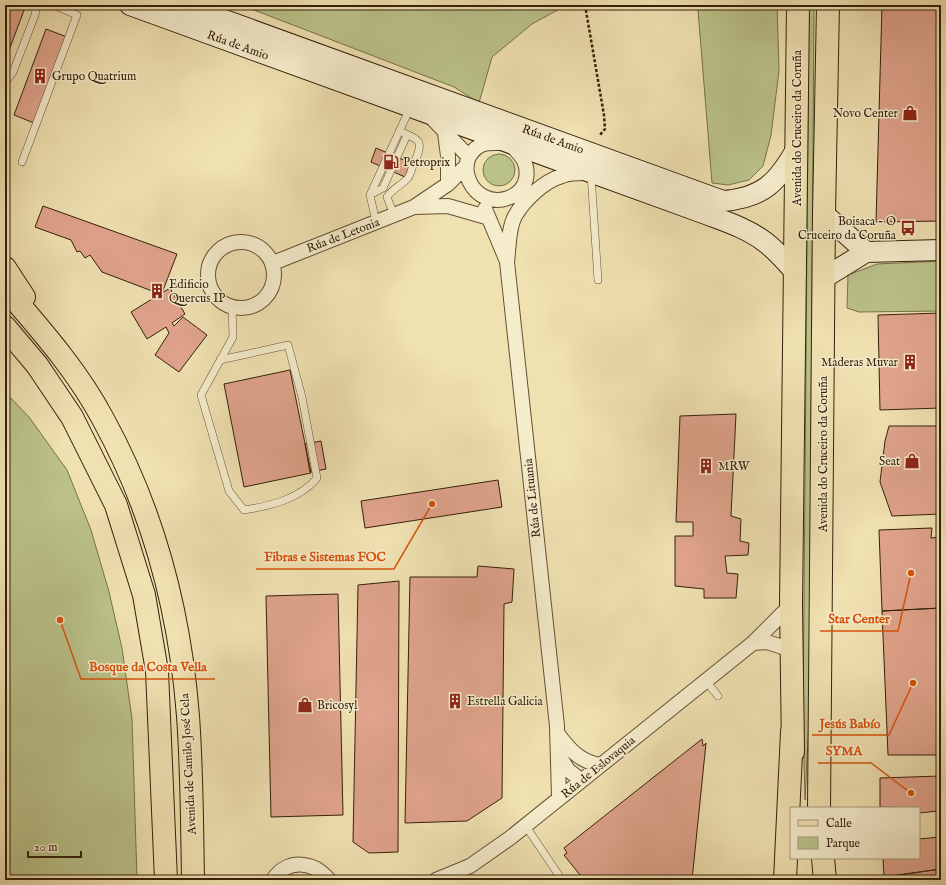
<svg xmlns="http://www.w3.org/2000/svg" width="946" height="885" viewBox="0 0 946 885" font-family="'IM FELL English',serif">
<style>
.green{fill:#bbc28a;stroke:#78714a}
.building{fill:#e0a48c;stroke:#34200a}
.lines{fill:none;stroke-linecap:round;stroke-linejoin:round}
.lane-casing{stroke:#635034;stroke-width:8}
.street-casing{stroke:#635034;stroke-width:16}
.secondary-casing{stroke:#34200a;stroke-width:22}
.primary-casing{stroke:#34200a;stroke-width:24}
.highway-casing{stroke:#34200a;stroke-width:24}
.path{stroke:#34200a;stroke-width:2.5;stroke-dasharray:3 2;stroke-linecap:butt}
.lane{stroke:#f5eccc;stroke-width:7}
.street{stroke:#f5eccc;stroke-width:14}
.secondary{stroke:#f5eccc;stroke-width:20}
.primary{stroke:#f0e1b1;stroke-width:22}
.highway{stroke:#f0e1b1;stroke-width:22}
.labels{text-anchor:middle;stroke-width:3;stroke-linejoin:round;paint-order:stroke}
.street-label{font-size:12px;fill:#34200a;stroke:#f5eccc}
.poi-label{font-size:12px;fill:#34200a;stroke:#f5eccc;text-anchor:start}
.leader{fill:none;stroke:#d6530c;stroke-width:1.5}
.callout-dot{fill:#d6530c;stroke:#f5eccc;stroke-width:1.5}
.callout-label{font-size:13px;text-anchor:middle;font-weight:bold;fill:#d6530c;stroke:#f5eccc;stroke-width:3;stroke-linejoin:round;paint-order:stroke}
</style>
<rect width="100%" height="100%" fill="#f0e1b1"/>
<filter id="stains"><feTurbulence type="fractalNoise" baseFrequency=".005" numOctaves="4"/><feColorMatrix values="0 0 0 0 .2 0 0 0 0 .09 0 0 0 0 .02 0 0 0 .5 -.17"/></filter>
<radialGradient id="worn" r=".72"><stop offset=".6" stop-color="#630" stop-opacity="0"/><stop offset="1" stop-color="#630" stop-opacity=".3"/></radialGradient>
<!-- green -->
<path class="green" d="M241,5H567L532,24L492,57L479,103L454,87Z
M678,5H777L779,71L771,135L763,166L749,180L728,185L712,183L698,10Z
M809,5H814L809,721L805,800L803,721Z
M483 170a16 16 0 1 1 32 0a16 16 0 1 1-32 0Z
M941,261V311L859,312L847,308L848,275L877,264Z
M5,392L29,417L67,470L91,530L109,592L122,648L132,719L137,880H5Z"/>
<!-- building -->
<path class="building" d="M5,5H26L5,61Z
M882,5H941V221L876,222Z
M46,29L67,37L34,123L14,115Z
M376,148L411,163L405,177L371,162Z
M43,206L177,254L162,293L170,288L185,314L172,323L174,326L183,317L207,335L179,372L155,355L169,333L166,327L147,339L131,312L160,294L102,272L90,255L85,258L80,251L77,252L71,240L35,227Z
M941,313V408L880,410L878,315Z
M290,370L311,473L244,487L224,384Z
M736,414L731,516L741,519L740,541L749,543L748,555L725,556L727,573L738,574L736,598H704V589L675,586V536H693V522H676L680,416Z
M889,426H941V514L892,516L880,482L885,441Z
M321,441L326,469L310,472L305,444Z
M498,480L502,507L365,528L361,501Z
M932,528L931,538L941,537V608L882,611L879,530Z
M478,566L514,569L512,602L504,604L502,798L467,821L405,823L410,577H477Z
M399,581L398,852L369,853L353,842L358,585Z
M338,594L343,815L271,817L266,596Z
M941,608V755H888L882,611Z
M702,739L703,746L706,743L692,880H584L564,855L567,853L564,848Z
M941,776V816H939L938,811L919,813V808L880,807V778Z
M939,831H941V869L884,877L883,858H919V839L940,837Z
M941,869V880H884V877Z"/>
<g class="lines">
<defs>
<path id="lane" d="M5,83L13,72L35,15L37,5
M22,162L77,15L54,5
M591,174L598,280
M370,195L383,188L407,135
M394,215L387,197C393,188 402,185 408,178C411,174 412,167 414,163C424,141 421,140 399,131
M376,222L370,195L410,108
M220,360L288,345L302,397L317,478C300,499 270,506 244,510L229,491L201,395L233,337L232,307
M706,681L718,696
M525,825L562,880"/>
<path id="street" d="M429,115L469,157
M445,133L448,156V184
M502,143C495,143 487,142 481,145C450,161 473,210 508,198C517,195 524,188 526,179C529,163 521,155 511,145
M414,207L448,206L486,217
M485,209L506,259
M208 275a33 33 0 1 1 66 0a33 33 0 1 1-66 0Z
M273,263L414,207L448,184L467,165
M753,643L767,642L792,650
M557,733C570,750 579,761 600,765
M558,754L568,770L581,780
M559,797L557,726L507,262C509,248 508,229 515,216C524,200 544,181 562,176C569,173 579,173 586,173
M273,880C287,858 314,861 329,880
M436,880L470,866L510,838L753,643L791,605"/>
<path id="secondary" d="M130,5L703,213C724,221 747,228 765,242C777,251 786,262 796,273
M183,5L723,201C763,198 778,182 797,148
M824,214L866,252
M824,278L866,252L941,250"/>
<path id="primary" d="M793,752L791,605L798,5
M819,808L824,214L828,5
M823,858L825,880"/>
<path id="highway" d="M5,268L24,297
M5,288C40,329 77,370 103,419C153,510 180,613 188,716C192,771 192,825 193,880
M5,327L37,365L72,417L116,505L144,595L157,671L166,880
M785,880L792,732"/>
</defs>
<!-- lane casing -->
<use href="#lane" class="lane-casing"/>
<!-- street casing -->
<use href="#street" class="street-casing"/>
<!-- secondary casing -->
<use href="#secondary" class="secondary-casing"/>
<!-- primary casing -->
<use href="#primary" class="primary-casing"/>
<!-- highway casing -->
<use href="#highway" class="highway-casing"/>
<!-- path -->
<path class="path" d="M585,5L604,115L605,129L599,136"/>
<!-- lane -->
<use href="#lane" class="lane"/>
<!-- street -->
<use href="#street" class="street"/>
<!-- secondary -->
<use href="#secondary" class="secondary"/>
<!-- primary -->
<use href="#primary" class="primary"/>
<!-- highway -->
<use href="#highway" class="highway"/>
</g>
<!-- icons -->
<defs>
<symbol id="building-bare" viewBox="-9 -9 18 18"><path d="M-4-6H4V6H1V3H-1V6H-4ZM-2.5-4.3h1.7v1.8h-1.7ZM.8-4.3h1.7v1.8H.8ZM-2.5-1h1.7V.8h-1.7ZM.8-1h1.7V.8H.8Z" fill="#8f2418" stroke="#f5eccc" stroke-width="2.5" paint-order="stroke"/></symbol>
<symbol id="shop-bare" viewBox="-9 -9 18 18"><path d="M-5-2.5h2.3a2.7 3.5 0 0 1 5.4 0H5L5.5 6h-11ZM-1.5-2.5h3a1.5 2.3 0 0 0-3 0Z" fill="#8f2418" stroke="#f5eccc" stroke-width="2.5" paint-order="stroke"/></symbol>
<symbol id="fuel-bare" viewBox="-9 -9 18 18"><path d="M-5.5-6h7V0h2V4h1.3V-2.5L3-4.5l.8-.8L6-3V5H2.5V1h-1V6h-7ZM-4.2-4.7v3.2H.2V-4.7Z" fill="#8f2418" stroke="#f5eccc" stroke-width="2.5" paint-order="stroke"/></symbol>
<symbol id="bus-bare" viewBox="-9 -9 18 18"><path d="M-5-6H5V4H4V6H2V4H-2V6H-4V4H-5ZM-3.5-4V0h7V-4ZM-3.5 1.2v1.5H-2V1.2ZM2 1.2v1.5H3.5V1.2Z" fill="#8f2418" stroke="#f5eccc" stroke-width="2.5" paint-order="stroke"/></symbol>
</defs>
<g fill-rule="evenodd">
<use href="#building-bare" x="29" y="65" width="22" height="22"/>
<use href="#shop-bare" x="899" y="102" width="22" height="22"/>
<use href="#fuel-bare" x="380" y="151" width="22" height="22"/>
<use href="#bus-bare" x="897" y="217" width="22" height="22"/>
<use href="#building-bare" x="146" y="280" width="22" height="22"/>
<use href="#building-bare" x="899" y="351" width="22" height="22"/>
<use href="#shop-bare" x="901" y="450" width="22" height="22"/>
<use href="#building-bare" x="695" y="455" width="22" height="22"/>
<use href="#building-bare" x="444" y="690" width="22" height="22"/>
<use href="#shop-bare" x="294" y="694" width="22" height="22"/>
</g>
<g class="labels">
<!-- street labels -->
<g class="street-label">
<text transform="translate(238 45) rotate(20)" y="4">Rúa de Amio</text>
<text transform="translate(797 128) rotate(-90)" y="4">Avenida do Cruceiro da Coruña</text>
<text transform="translate(553 139) rotate(20)" y="4">Rúa de Amio</text>
<text transform="translate(343 235) rotate(-21)" y="4">Rúa de Letonia</text>
<text transform="translate(823 454) rotate(-90)" y="4">Avenida do Cruceiro da Coruña</text>
<text transform="translate(532 498) rotate(-96)" y="4">Rúa de Lituania</text>
<text transform="translate(188 764) rotate(-93)" y="4">Avenida de Camilo José Cela</text>
<text transform="translate(598 767) rotate(-39)" y="4">Rúa de Eslovaquia</text>
</g>
<!-- poi labels -->
<g class="poi-label">
<text x="52" y="80">Grupo Quatrium</text>
<text x="898" y="117" text-anchor="end">Novo Center</text>
<text x="403" y="166">Petroprix</text>
<text x="896" y="225" text-anchor="end">Boisaca - O<tspan x="896" dy="14">Cruceiro da Coruña</tspan></text>
<text x="169" y="288">Edificio<tspan x="169" dy="14">Quercus IP</tspan></text>
<text x="898" y="366" text-anchor="end">Maderas Muvar</text>
<text x="900" y="465" text-anchor="end">Seat</text>
<text x="718" y="470">MRW</text>
<text x="467" y="705">Estrella Galicia</text>
<text x="317" y="709">Bricosyl</text>
</g>
</g>
<!-- callouts -->
<path class="leader" d="M432 504L394 569H256M911 573L898 631H820M60 620L81 679H215M913 683L889 735H812M911 793L871 763H818"/>
<g class="callout-dot">
<circle cx="432" cy="504" r="4"/>
<circle cx="911" cy="573" r="4"/>
<circle cx="60" cy="620" r="4"/>
<circle cx="913" cy="683" r="4"/>
<circle cx="911" cy="793" r="4"/>
</g>
<g class="callout-label">
<text x="325" y="561">Fibras e Sistemas FOC</text>
<text x="859" y="623">Star Center</text>
<text x="148" y="671">Bosque da Costa Vella</text>
<text x="850" y="728">Jesús Babío</text>
<text x="844" y="755">SYMA</text>
</g>
<!-- margin -->
<rect width="946" height="885" fill="none" stroke="#f0e1b1" stroke-width="20"/>
<rect x="6" y="6" width="934" height="873" fill="none" stroke="#34200a" stroke-width="2"/>
<rect x="10" y="10" width="926" height="865" fill="none" stroke="#34200a"/>
<!-- legend -->
<rect x="790" y="807" width="130" height="52" fill="#f5eccc" stroke="#a89a7e"/>
<rect x="798" y="820" width="20" height="6" fill="#f0e1b1" stroke="#a89a7e"/>
<text x="826" y="827" font-size="12" fill="#34200a">Calle</text>
<rect x="798" y="837" width="20" height="12" fill="#bbc28a" stroke="#a89a7e"/>
<text x="826" y="847" font-size="12" fill="#34200a">Parque</text>
<!-- scale -->
<path d="M28 851v6h53v-6" fill="none" stroke="#34200a" stroke-width="2"/>
<text x="34" y="851" font-size="12" fill="#34200a" stroke="#f5eccc" stroke-width="3" paint-order="stroke">20 m</text>
<rect width="100%" height="100%" filter="url(#stains)"/>
<rect width="100%" height="100%" fill="url(#worn)"/>
</svg>
